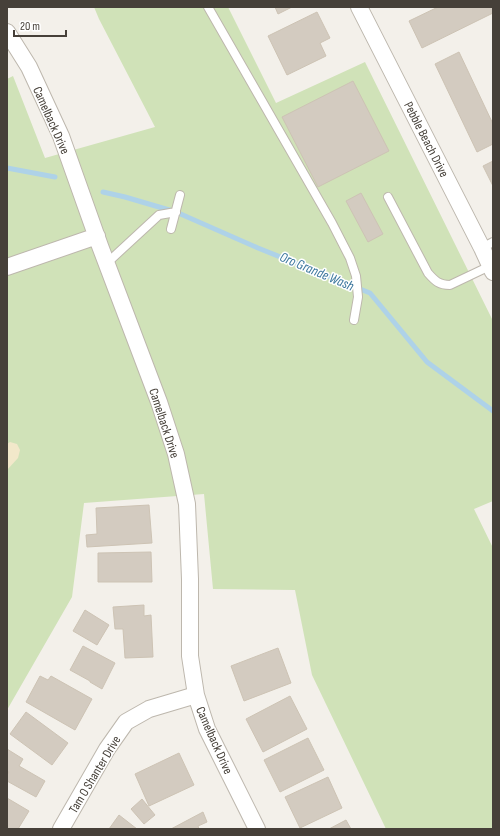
<svg xmlns="http://www.w3.org/2000/svg" width="500" height="836" viewBox="0 0 500 836" font-family="'Sofia Sans Condensed',sans-serif">
<style>
.green{fill:#d0e2b8}
.sand{fill:#f2e8ca}
.lines{fill:none;stroke-linecap:round;stroke-linejoin:round}
.stream{stroke:#aed2e8;stroke-width:5}
.building{fill:#d3cbc0;stroke:#cdc3b4}
.lane-casing{stroke:#bdb7ad;stroke-width:10}
.street-casing{stroke:#bdb7ad;stroke-width:18}
.lane{stroke:#fff;stroke-width:8}
.street{stroke:#fff;stroke-width:16}
.labels{text-anchor:middle;stroke-width:3;stroke-linejoin:round;paint-order:stroke}
.street-label{font-size:13px;fill:#464039;stroke:#fff}
.water-label{font-size:14px;font-style:italic;fill:#3d789e;stroke:#fff}
</style>
<rect width="100%" height="100%" fill="#f3f0ea"/>
<!-- green -->
<path class="green" d="M94,7H228L276,103L365,62L493,321V501L474,509L493,548V829H386L312,675L295,590L213,589L204,494L84,503L72,597L7,710V79L13,76L45,158L155,127L99,19Z"/>
<!-- sand -->
<path class="sand" d="M10,442L17,444L20,450L18,458L7,470V444Z"/>
<g class="lines">
<!-- stream -->
<path class="stream" d="M7,168L55,177
M103,192L125,197L176,212L258,248L370,293L427,362L493,411"/>
</g>
<!-- building -->
<path class="building" d="M275,7H292L278,14Z
M438,7H493V13L422,48L409,21Z
M317,12L330,38L320,43L326,56L287,75L268,36Z
M459,52L493,124V144L477,152L435,64Z
M353,81L389,151L318,187L282,117Z
M493,161V186L483,166Z
M361,193L383,234L368,242L346,201Z
M149,505L152,543L87,547L86,535L97,534L96,508Z
M151,552L152,582H98V553Z
M144,605V616L151,615L153,657L125,658L123,629H115L113,607Z
M85,610L109,625L97,645L73,631Z
M83,646L115,663L102,689L90,682V681L70,670Z
M278,648L291,683L244,701L231,666Z
M40,676L48,680L51,676L92,699L75,730L26,702Z
M290,696L307,729L263,752L246,719Z
M26,712L68,743L52,765L10,734Z
M308,738L324,770L280,792L264,760Z
M7,749L23,759L19,766L45,781L36,797L7,781V775L9,772L7,771Z
M179,753L194,785L149,806L135,774Z
M328,777L342,808L300,828L285,797Z
M7,798L29,811L18,829H7Z
M142,799L155,815L144,824L131,809Z
M203,812L207,822L198,826L199,829H171Z
M119,815L137,829H109Z
M346,820L351,829H329Z"/>
<g class="lines">
<defs>
<path id="lane" d="M208,7L332,223L350,258L356,276L358,297L354,320
M388,197L428,273C435,281 439,285 450,285L490,266
M171,229L180,195
M482,248L493,242
M107,263L159,215L176,212"/>
<path id="street" d="M359,7L482,248L493,272
M7,32L29,67L61,136L100,246L159,402L176,454L187,504L190,579V656L196,695L207,729L257,829
M7,267L97,236
M61,829L107,749L126,722L149,709L196,695"/>
</defs>
<!-- lane casing -->
<use href="#lane" class="lane-casing"/>
<!-- street casing -->
<use href="#street" class="street-casing"/>
<!-- lane -->
<use href="#lane" class="lane"/>
<!-- street -->
<use href="#street" class="street"/>
</g>
<g class="labels">
<!-- street labels -->
<g class="street-label">
<text transform="translate(52 120) rotate(66)" y="5">Camelback Drive</text>
<text transform="translate(427 139) rotate(63)" y="5">Pebble Beach Drive</text>
<text transform="translate(165 423) rotate(72)" y="5">Camelback Drive</text>
<text transform="translate(215 740) rotate(66)" y="5">Camelback Drive</text>
<text transform="translate(94 774) rotate(-59)" y="5">Tam O Shanter Drive</text>
</g>
<!-- water labels -->
<g class="water-label">
<text transform="translate(317 271) rotate(23)" y="5">Oro Grande Wash</text>
</g>
</g>
<!-- border -->
<rect width="500" height="836" fill="none" stroke="#464039" stroke-width="16"/>
<!-- scale -->
<path d="M14 30v6h52v-6" fill="none" stroke="#464039" stroke-width="2"/>
<text x="20" y="30" font-size="12" fill="#464039" stroke="#ffffff" stroke-width="3" paint-order="stroke">20 m</text>
</svg>
